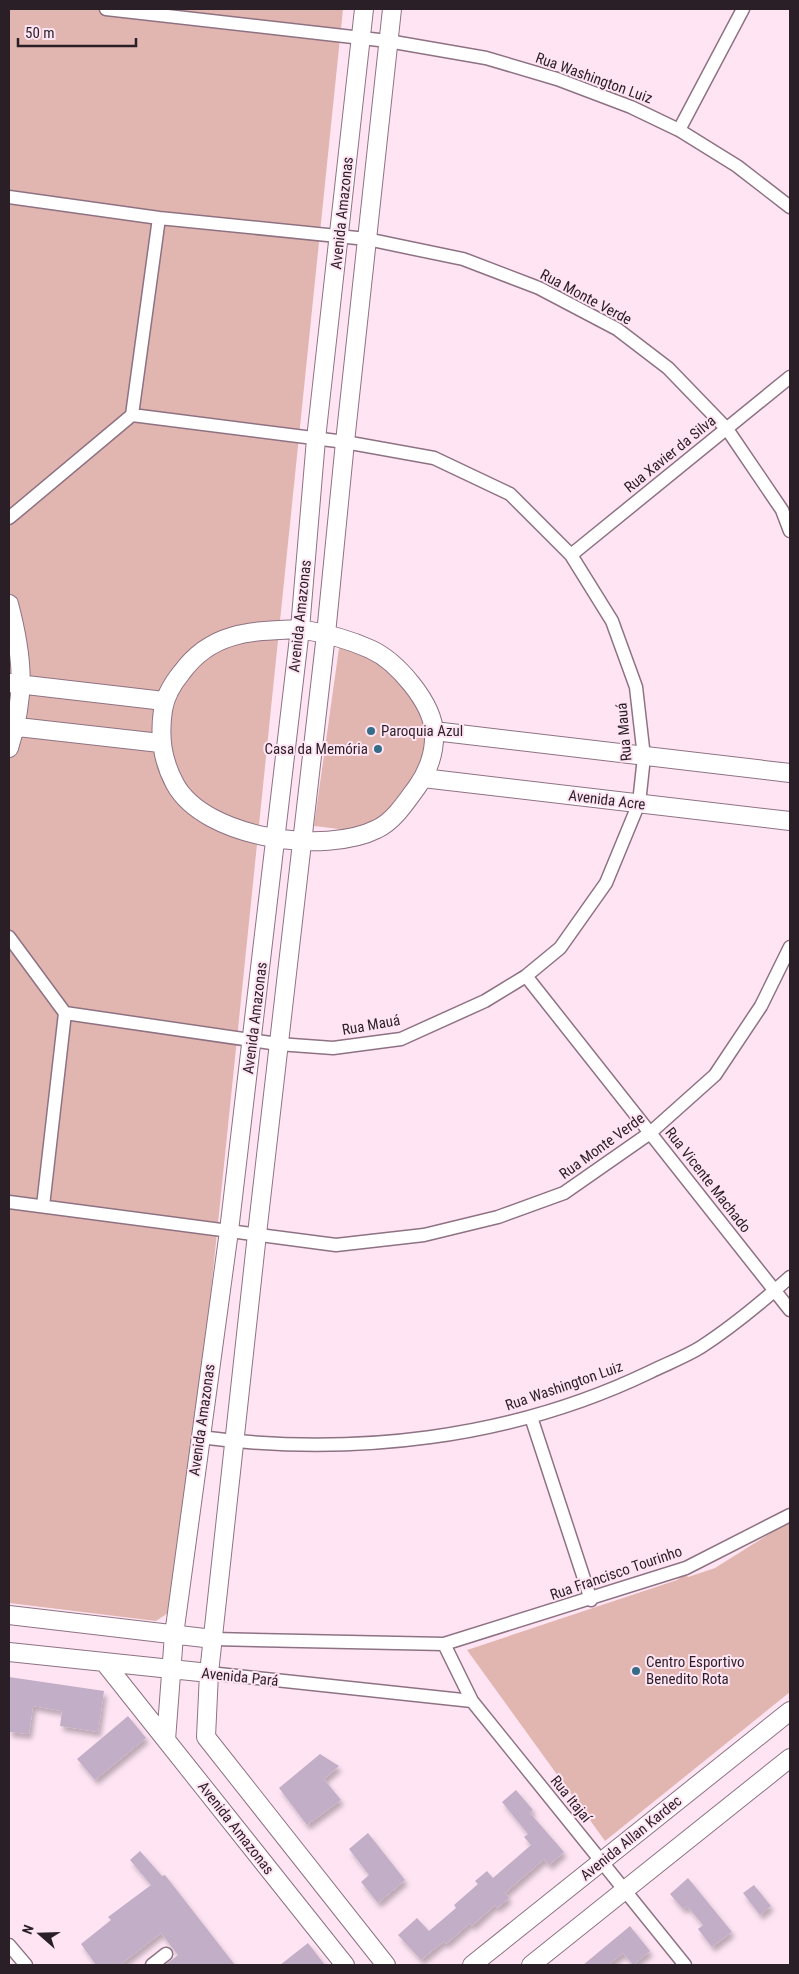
<svg xmlns="http://www.w3.org/2000/svg" width="799" height="1974" viewBox="0 0 799 1974" font-family="'Roboto Condensed',sans-serif">
<style>
.green{fill:#e2b6b0}
.building{fill:#c2aec7;filter:url(#shadow)}
.lines{fill:none;stroke-linecap:round;stroke-linejoin:round}
.street-casing{stroke:#8e7283;stroke-width:15}
.secondary-casing{stroke:#8e7283;stroke-width:20}
.street{stroke:#fff;stroke-width:12}
.secondary{stroke:#fff;stroke-width:18}
.poi-dot{fill:#346d87;stroke:#ffe5f4;stroke-width:2}
.labels{text-anchor:middle;stroke-width:4;stroke-linejoin:round;paint-order:stroke}
.street-label{font-size:15px;fill:#2a1f26;stroke:#ffe5f4}
.poi-label{font-size:15px;fill:#2a1f26;stroke:#ffe5f4;text-anchor:start}
</style>
<defs>
<filter id="shadow"><feDropShadow dx="3" dy="5" stdDeviation="2.5" flood-color="#0004"/></filter>
</defs>
<rect width="100%" height="100%" fill="#ffe5f4"/>
<!-- green -->
<path class="green" d="M9,9H343L196,1437L168,1613L156,1621L9,1603Z
M339,648L364,655L397,678L417,703L426,733L418,777L397,806L375,824L347,830L314,826Z
M790,1521V1692L605,1841L467,1650L677,1580L685,1574L688,1577L715,1568Z"/>
<!-- building -->
<path class="building" d="M9,1677L104,1691L98,1732L60,1726L62,1711L33,1706L29,1734L9,1732Z
M128,1716L146,1738L95,1780L77,1759Z
M320,1754L339,1766L324,1779L341,1800L307,1825L279,1788Z
M516,1790L533,1810L530,1813L564,1852L549,1865L544,1859L505,1893L509,1898L497,1908L495,1905L472,1926L470,1923L446,1944L444,1941L421,1960L398,1935L417,1918L429,1931L456,1908L454,1905L478,1884L475,1881L487,1871L493,1878L531,1845L524,1837L528,1834L502,1802Z
M368,1833L405,1880L378,1903L361,1882L369,1875L349,1849Z
M140,1851L162,1876L165,1875L235,1965H165L178,1955L161,1933L120,1965H96L81,1944L111,1920L108,1917L151,1885L130,1860Z
M688,1878L732,1932L712,1947L698,1929L703,1925L687,1906L683,1909L670,1894Z
M754,1885L771,1906L760,1915L743,1893Z
M630,1926L650,1951L633,1965L623,1953L608,1965H583Z
M308,1943L325,1965H280Z"/>
<g class="lines">
<defs>
<path id="street" d="M106,9L388,41L486,58L557,79L631,107L679,130L737,166L790,207
M679,130L743,9
M9,197L159,218L367,239L463,259L539,288L617,329L668,368L727,429L782,510L790,531
M9,518L132,415
M571,555L790,377
M9,937L65,1013
M526,976L790,1310
M9,1202L336,1245L424,1235L498,1217L564,1193L650,1133L715,1075L761,1006L790,947
M43,1206L65,1013L278,1044L333,1048L401,1039L485,1001L526,976L560,948L606,883L639,803L644,757L636,687L612,621L571,555L510,494L434,458L345,442L132,415L159,218
M531,1417L591,1600
M200,1437C352,1457 511,1439 650,1372C666,1364 685,1357 701,1347C732,1327 762,1302 790,1277
M213,1639L444,1644L686,1568L790,1515
M444,1644L472,1701L685,1965
M209,1673L472,1701
M9,1945L26,1965
M152,1965L166,1954"/>
<path id="secondary" d="M9,604C23,657 26,695 9,748
M300,629C324,633 348,639 370,649C397,661 433,703 434,733C435,752 428,772 417,787C406,802 394,821 377,829C326,855 205,839 175,784C162,760 159,737 163,710C165,696 173,683 182,672C212,631 252,631 300,629Z
M9,683L164,701
M9,726L160,743
M434,731L790,773
M423,778L790,821
M9,1615L213,1639
M9,1652L209,1673
M104,1662L166,1740
M345,1965L166,1740L174,1635L229,1231L300,629L316,439L364,9
M386,1965L206,1737L209,1673L257,1234L326,634L345,442L392,9
M472,1965L790,1711
M531,1965L790,1758"/>
</defs>
<!-- street casing -->
<use href="#street" class="street-casing"/>
<!-- secondary casing -->
<use href="#secondary" class="secondary-casing"/>
<!-- street -->
<use href="#street" class="street"/>
<!-- secondary -->
<use href="#secondary" class="secondary"/>
</g>
<!-- markers -->
<g class="poi-dot">
<circle cx="371" cy="731" r="5"/>
<circle cx="378" cy="749" r="5"/>
<circle cx="636" cy="1671" r="5"/>
</g>
<g class="labels">
<!-- street labels -->
<g class="street-label">
<text transform="translate(594 78) rotate(20)" y="5">Rua Washington Luiz</text>
<text transform="translate(342 213) rotate(-84)" y="5">Avenida Amazonas</text>
<text transform="translate(586 297) rotate(28)" y="5">Rua Monte Verde</text>
<text transform="translate(670 454) rotate(-39)" y="5">Rua Xavier da Silva</text>
<text transform="translate(300 616) rotate(-84)" y="5">Avenida Amazonas</text>
<text transform="translate(624 732) rotate(-95)" y="5">Rua Mauá</text>
<text transform="translate(607 800) rotate(7)" y="5">Avenida Acre</text>
<text transform="translate(255 1018) rotate(-83)" y="5">Avenida Amazonas</text>
<text transform="translate(371 1025) rotate(-10)" y="5">Rua Mauá</text>
<text transform="translate(602 1146) rotate(-36)" y="5">Rua Monte Verde</text>
<text transform="translate(708 1180) rotate(52)" y="5">Rua Vicente Machado</text>
<text transform="translate(564 1386) rotate(-19)" y="5">Rua Washington Luiz</text>
<text transform="translate(202 1420) rotate(-82)" y="5">Avenida Amazonas</text>
<text transform="translate(616 1573) rotate(-19)" y="5">Rua Francisco Tourinho</text>
<text transform="translate(240 1677) rotate(6)" y="5">Avenida Pará</text>
<text transform="translate(571 1799) rotate(51)" y="5">Rua Itajaí</text>
<text transform="translate(236 1828) rotate(52)" y="5">Avenida Amazonas</text>
<text transform="translate(631 1838) rotate(-39)" y="5">Avenida Allan Kardec</text>
</g>
<!-- poi labels -->
<g class="poi-label">
<text x="381" y="736">Paroquia Azul</text>
<text x="368" y="754" text-anchor="end">Casa da Memória</text>
<text x="646" y="1667">Centro Esportivo<tspan x="646" dy="17">Benedito Rota</tspan></text>
</g>
</g>
<!-- border -->
<rect width="799" height="1974" fill="none" stroke="#2a1f26" stroke-width="20"/>
<!-- north arrow -->
<g transform="translate(40 1934) rotate(290)" stroke="#ffe5f4" stroke-width="4" paint-order="stroke">
<path d="M0-4L9 19L0 12L-9 19Z" fill="#2a1f26"/>
<text y="-8" font-size="14" font-weight="bold" text-anchor="middle" fill="#2a1f26">N</text>
</g>
<!-- scale -->
<path d="M18 38v8h118v-8" fill="none" stroke="#2a1f26" stroke-width="2.5"/>
<text x="25" y="38" font-size="15" fill="#2a1f26" stroke="#ffe5f4" stroke-width="4" paint-order="stroke">50 m</text>
</svg>
